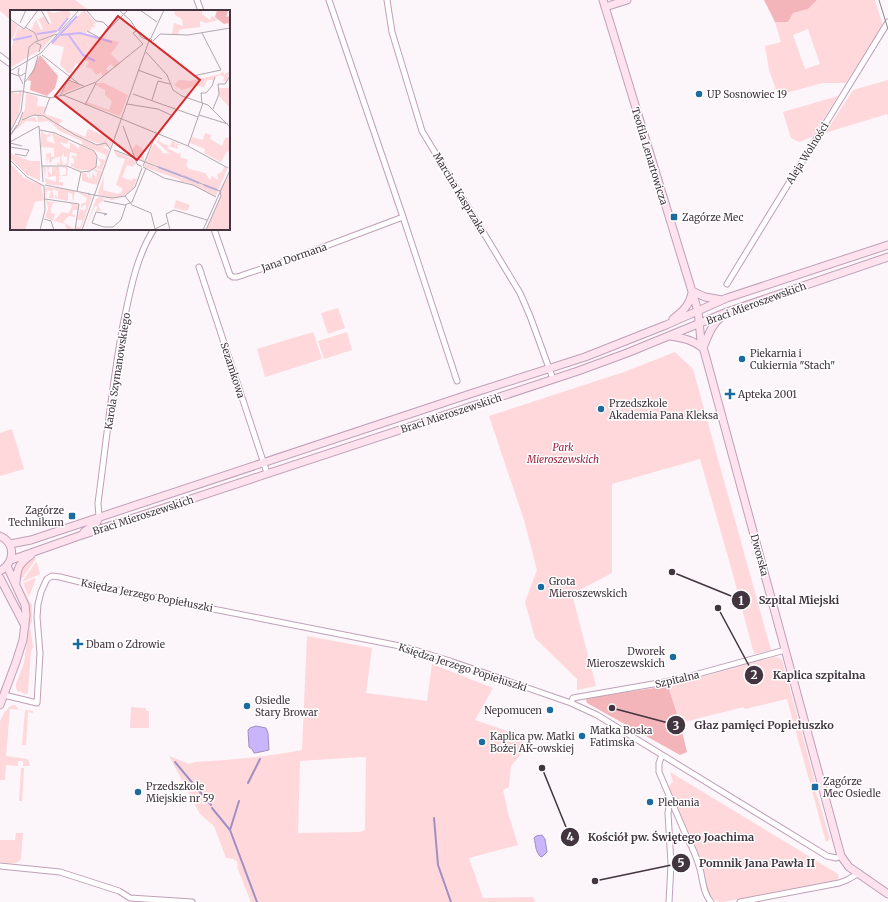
<svg xmlns="http://www.w3.org/2000/svg" width="888" height="902" viewBox="0 0 888 902" font-family="Merriweather,serif">
<style>
.green{fill:#fed8db;fill-rule:evenodd}
.forest{fill:#f3b4ba}
.water{fill:#c8b5fa;stroke:#a08fc2}
.lines{fill:none;stroke-linecap:round;stroke-linejoin:round}
.stream{stroke:#a08fc2;stroke-width:2}
.street-casing{stroke:#bfa0b7;stroke-width:7}
.secondary-casing{stroke:#bfa0b7;stroke-width:9}
.street{stroke:#fff;stroke-width:5}
.secondary{stroke:#fee2ee;stroke-width:7}
.tram{stroke:#8e838b;stroke-width:1}
.poi-dot{fill:#196c9d;stroke:#fff;stroke-width:1.5}
.labels{text-anchor:middle;stroke-width:3;stroke-linejoin:round;paint-order:stroke}
.poi-label{font-size:10px;fill:#42353f;stroke:#fff;text-anchor:start}
.street-label{font-size:10px;fill:#42353f;stroke:#fff}
.park-label{font-size:10px;font-style:italic;fill:#98233f;stroke:#fff}
.inset-river{fill:none;stroke:#c8b5fa;stroke-width:2}
.inset-road{fill:none;stroke:#b2a8af;stroke-width:1}
.view{fill:#d62828;fill-opacity:0.15;stroke:#d62828;stroke-width:2}
.inset-edge{fill:none;stroke:#42353f;stroke-width:2}
.leader{fill:none;stroke:#42353f;stroke-width:1.5}
.callout-dot{fill:#42353f;stroke:#fff;stroke-width:1.5}
.mark-label{font-size:12px;text-anchor:middle;font-weight:bold;fill:#fff}
.callout-label{font-size:11px;text-anchor:middle;font-weight:bold;fill:#42353f;stroke:#fff;stroke-width:3;stroke-linejoin:round;paint-order:stroke}
</style>
<rect width="100%" height="100%" fill="#fcf5fa"/>
<!-- green -->
<path class="green" d="M0,0H75L90,11H11V20L0,11Z
M817,0H875L883,26L846,83H823L778,95L769,70L765,46L781,42L775,22H788L793,13L808,9ZM808,29L820,64L805,69L793,35Z
M888,80V117L887,114L825,133L853,90Z
M838,96L812,137L799,142L791,138L783,112Z
M338,308L345,328L328,334L321,313Z
M313,332L322,359L265,377L257,349Z
M347,332L352,350L324,359L318,341Z
M675,352L693,369L771,650L754,654L732,571L700,459L612,484V573L572,594L596,686L577,690V679L535,638L525,602L537,570L524,520L489,416L624,372Z
M12,429L24,469L0,476V433Z
M36,558V559L20,581C19,568 24,562 36,558Z
M36,562L37,563L40,574L22,582Z
M36,578L29,597L23,583Z
M21,584L30,603L32,604V622L30,626L33,647L31,651L28,692L27,694C24,694 22,693 20,691L18,692L16,688V684L24,663L29,627L27,600Z
M307,636L372,648L366,693L427,701L432,664L493,688L475,720L519,735H526L521,754L511,766L509,787L503,790L508,813L518,845L469,858L483,898L533,897L535,902H251L237,867L238,866L237,861H235L234,859L226,858L214,826L200,814L169,756L189,764L195,762C231,760 266,757 302,750ZM361,757H366L365,830L360,832L298,833L300,761Z
M775,657L780,658L782,660L815,782L813,783L820,804L829,836L830,839L826,842L787,699L745,709L744,707L680,723L668,686Z
M13,705H15L18,709L33,711V713L28,712L26,745H22L25,710L10,709L6,756L27,759L29,761L30,766H23V761H18V766L6,765L5,780H0V721L5,711H6L9,707Z
M131,707L146,708V711H149V728H130Z
M21,768H24L22,801H19Z
M670,772L838,874L839,877L837,880L723,902C716,902 713,899 709,893L699,856L668,787L673,782Z
M16,833H23L21,858C18,866 8,863 0,862V840H15Z"/>
<!-- forest -->
<path class="forest" d="M764,0H817L808,9L793,13L788,22H775Z
M668,686L680,723L687,752L680,755L587,703L586,700L587,698Z"/>
<!-- water -->
<path class="water" d="M256,726L266,728L268,733L269,750L260,752L254,753L252,749L249,747L248,730L250,728Z
M542,835L545,839L547,852L543,856L541,857C535,852 536,845 534,838L536,836Z"/>
<g class="lines">
<!-- stream -->
<path class="stream" d="M175,762L211,805
M248,783L260,759
M212,808L230,830L257,902
M434,818L438,865L451,902
M230,830L239,801"/>
<defs>
<path id="street" d="M197,0L201,11
M329,0L403,217L457,381
M387,0L392,32L422,131L520,293L530,316L553,379
M0,56L9,63
M214,229L230,275L233,277H237L294,258L403,217
M199,267L267,473
M727,284L760,230L888,22
M99,517L98,503C106,444 112,384 123,325C130,292 136,257 154,229
M4,695L37,703L40,653L37,617L38,604L41,592L45,583L47,579L52,576L60,577L92,585L405,647L450,661L571,703L597,715L827,856L836,858L841,856
M571,703L573,698L676,680L785,650
M662,755L659,763V772L688,840C694,849 697,859 700,869C703,880 703,893 711,902
M0,866L60,872L119,891L130,898L192,902
M669,902L671,864L668,813L669,806L673,805
M740,902L839,883L847,880L859,873"/>
<path id="secondary" d="M603,0L698,311L701,341L705,354L841,856L849,867L888,894
M605,7L627,0
M692,291L705,297L722,300
M673,319C683,311 689,306 692,293
M671,336C686,339 690,339 703,348
M703,348C709,334 710,327 722,316
M84,532L97,522L99,517
M0,536C16,543 15,563 0,571
M10,544L31,540L473,393L585,357L666,325L727,298L888,245
M11,560L79,536L578,371L627,353L727,312L888,257
M0,578L25,626
M16,583C17,567 19,564 31,555
M0,705L16,662L23,640L26,615L25,605L7,566"/>
</defs>
<!-- street casing -->
<use href="#street" class="street-casing"/>
<!-- secondary casing -->
<use href="#secondary" class="secondary-casing"/>
<!-- street -->
<use href="#street" class="street"/>
<!-- secondary -->
<use href="#secondary" class="secondary"/>
<!-- tram -->
<path class="tram" d="M879,0L888,29"/>
</g>
<!-- markers -->
<g class="poi-dot">
<circle cx="699" cy="94" r="4"/>
<rect x="670" y="213" width="8" height="8" rx="2"/>
<circle cx="742" cy="359" r="4"/>
<path d="M728 388h4v4h4v4h-4v4h-4v-4h-4v-4h4z"/>
<circle cx="601" cy="409" r="4"/>
<rect x="68" y="512" width="8" height="8" rx="2"/>
<circle cx="541" cy="587" r="4"/>
<path d="M76 638h4v4h4v4h-4v4h-4v-4h-4v-4h4z"/>
<circle cx="673" cy="657" r="4"/>
<circle cx="247" cy="706" r="4"/>
<circle cx="550" cy="710" r="4"/>
<circle cx="582" cy="736" r="4"/>
<circle cx="482" cy="742" r="4"/>
<rect x="811" y="783" width="8" height="8" rx="2"/>
<circle cx="138" cy="792" r="4"/>
<circle cx="650" cy="802" r="4"/>
</g>
<g class="labels">
<!-- poi labels -->
<g class="poi-label">
<text x="707" y="98">UP Sosnowiec 19</text>
<text x="682" y="221">Zagórze Mec</text>
<text x="750" y="357">Piekarnia i<tspan x="750" dy="12">Cukiernia "Stach"</tspan></text>
<text x="738" y="398">Apteka 2001</text>
<text x="609" y="407">Przedszkole<tspan x="609" dy="12">Akademia Pana Kleksa</tspan></text>
<text x="64" y="514" text-anchor="end">Zagórze<tspan x="64" dy="12">Technikum</tspan></text>
<text x="549" y="585">Grota<tspan x="549" dy="12">Mieroszewskich</tspan></text>
<text x="86" y="648">Dbam o Zdrowie</text>
<text x="665" y="655" text-anchor="end">Dworek<tspan x="665" dy="12">Mieroszewskich</tspan></text>
<text x="255" y="704">Osiedle<tspan x="255" dy="12">Stary Browar</tspan></text>
<text x="542" y="714" text-anchor="end">Nepomucen</text>
<text x="590" y="734">Matka Boska<tspan x="590" dy="12">Fatimska</tspan></text>
<text x="490" y="740">Kaplica pw. Matki<tspan x="490" dy="12">Bożej AK-owskiej</tspan></text>
<text x="823" y="785">Zagórze<tspan x="823" dy="12">Mec Osiedle</tspan></text>
<text x="146" y="790">Przedszkole<tspan x="146" dy="12">Miejskie nr 59</tspan></text>
<text x="658" y="806">Plebania</text>
</g>
<!-- street labels -->
<g class="street-label">
<text transform="translate(807 153) rotate(-58)" y="4">Aleja Wolności</text>
<text transform="translate(650 156) rotate(73)" y="4">Teofila Lenartowicza</text>
<text transform="translate(460 193) rotate(59)" y="4">Marcina Kasprzaka</text>
<text transform="translate(294 257) rotate(-19)" y="4">Jana Dormana</text>
<text transform="translate(756 303) rotate(-20)" y="4">Braci Mieroszewskich</text>
<text transform="translate(233 370) rotate(72)" y="4">Sezamkowa</text>
<text transform="translate(117 371) rotate(-81)" y="4">Karola Szymanowskiego</text>
<text transform="translate(451 413) rotate(-18)" y="4">Braci Mieroszewskich</text>
<text transform="translate(143 515) rotate(-18)" y="4">Braci Mieroszewskich</text>
<text transform="translate(760 555) rotate(75)" y="4">Dworska</text>
<text transform="translate(147 595) rotate(11)" y="4">Księdza Jerzego Popiełuszki</text>
<text transform="translate(463 667) rotate(18)" y="4">Księdza Jerzego Popiełuszki</text>
<text transform="translate(677 679) rotate(-13)" y="4">Szpitalna</text>
</g>
<!-- park labels -->
<g class="park-label">
<text x="563" y="451">Park<tspan x="563" dy="12">Mieroszewskich</tspan></text>
</g>
</g>
<!-- overview -->
<g transform="translate(10 10)">
<rect width="220" height="220" fill="#fcf5fa"/>
<path d="M36,0L43,3L59,0L61,5L32,39L0,58L2,36L8,18L21,20L26,10L31,20L33,18L28,9L34,6L39,14L42,13ZM74,0L86,13L83,14L86,17H82L79,23L76,20L77,24L109,32L101,44L110,53L105,58L101,54L96,59L99,62L93,66L91,62L86,65L82,59L76,57L79,52L74,50L71,55L66,53L61,63H58L50,55L54,37L41,34ZM164,0H192V4L200,10L202,6L208,10L196,13L190,11V17L173,19L169,20L168,25L162,24L164,13L173,16L172,9L165,5ZM0,10L8,16L2,30L0,29ZM213,61L214,64L220,61L217,72L213,71L214,67L210,65L205,67L203,70H197L194,77L186,76L172,80L164,75L169,70L181,71L210,64ZM59,71L72,76L51,84ZM86,73H94L118,85L110,106L76,94L77,92L99,100L102,91L95,85V80L85,75ZM208,78H220V98L209,86ZM9,81L12,82L9,103L0,120V82L9,84ZM16,83L28,87L27,96L36,97L33,102L37,105L53,110L49,114L53,117L75,127L78,119L93,125L102,132L100,137L94,136L93,138L96,139H94L87,135L90,134L62,124L31,105L21,106L12,110L25,107L27,112L16,111L6,120L15,99ZM27,106L36,108L61,124L99,140L92,160L86,158L91,154L88,148L95,150L96,145L72,135V131L50,121L39,111L28,112ZM31,121L36,125L41,123L40,127L37,126V131L45,134L42,123L59,130L57,134L49,132L56,138L60,139V132L68,138L70,137L69,135L86,143V155L83,160H69L61,156V153L64,154V148H61L63,145L66,147L67,144L60,142L58,155L54,154L57,153V146L54,147V143L51,147L53,155H47L48,152L50,154V146L43,149L40,154L38,147L37,154L36,144L41,143V147H44V138L31,137ZM195,123L201,125L200,129L212,136L215,128L220,127V143L217,141L211,152L194,143L195,139L180,133L182,127L193,130ZM150,126L149,131L154,134L160,136L162,131L165,132V137L167,133L171,135H167L168,139L158,136L157,138L169,144L171,142L170,147L178,150L176,155L179,159L195,163L200,170L202,166L208,170L207,164L211,163L215,156L217,159L208,180L135,152L144,133L153,143L160,144L147,132ZM126,134L133,139L134,152L125,148L122,141ZM104,141L123,149L126,153L123,157L117,155L112,167L122,171L123,168L127,169L129,163L123,179L115,185L104,188L89,185L88,183L94,166L93,180L108,184L112,182V178L106,175L115,149L107,147ZM0,143L20,151H30V171L16,164L0,148ZM0,153L14,168L31,175L33,177L31,176L34,190L25,192L15,220H0ZM135,153L208,181L206,186L176,172L170,173L165,172L171,173V170L134,157ZM33,157H36L35,168L46,172V166L38,167L37,157H40L38,161L42,165V157H49L50,166L56,164V158L50,157H58L57,166H49V172H53V176L36,174ZM85,159L92,161L87,175L72,171V163H76L79,170L80,163L76,162H80L81,170L83,162L86,169L87,162L83,161ZM220,162V220H196L211,185L209,180ZM37,177L65,181L63,192L62,184L58,182V191L45,188V185L48,187V181L45,180H42L44,188H39L41,181L37,180L36,188L35,178ZM67,182L82,186L71,219L66,220V215L69,218L71,215L72,210H67L66,214L67,209L70,199L75,201L76,194L71,198V194L76,192L77,188ZM89,187L103,189L115,187L103,190L93,188L94,191L88,194L91,201H86L88,197L85,196L75,220L86,189ZM36,189L39,192H49L43,193L41,198V203L45,204L43,211L35,207L38,198ZM166,190L180,195L177,201L164,198ZM59,193L69,195L68,200H63L62,204L66,205L65,207L59,206L53,212L65,220H57L55,214L44,211L52,202L58,203L60,201L62,195Z" fill="#fed8db"/>
<path d="M207,0L218,1L216,7L220,6L218,17V13L214,14L205,7ZM30,45L48,66L45,78L37,86L20,80L21,71L18,70Z" fill="#f3b4ba"/>
<path class="inset-river" d="M48,21L58,8M27,24L47,21M58,24L73,45L85,51M51,25L70,23L102,32M3,30L22,26M42,33L67,6M148,157L172,166M173,166L189,173M194,175L207,180"/>
<path class="inset-road" d="M31,0L39,14M109,0L121,11L131,27L138,30M130,0L147,12M77,1L86,11L93,12L99,18M0,9L14,19L28,0M10,13L16,0M15,17L25,23L28,31M77,21L90,28L118,0M141,28L154,0M143,31L150,24L178,25L220,18M26,33L31,35L29,42M136,42L157,65L163,80L172,86L198,95L220,117M32,45L69,74M9,58L8,64L11,66L15,63M128,60L152,69M0,61L31,43L69,0M0,63L9,66L13,74M183,66L211,60L192,23M15,72L24,60L28,46M0,82L11,81L41,88L53,85L178,136L218,158M123,84L188,107M53,85L86,72L133,34L123,23L126,21M50,86L58,70L74,76M142,90L148,71L160,74M192,93L191,83H196L202,76L205,67M117,94L148,99L163,106M75,95L86,73M203,99L209,84L208,74H215L220,66M34,103L40,87M189,105L218,114M12,110L24,105L34,106L65,125L87,135L96,133L100,139M113,116L127,154L132,157M30,120L45,123L84,141L87,146L86,157L80,161L71,162L57,156H31M0,122L11,101L19,37L25,32L47,24M0,125L7,115M0,126L8,115L13,102M0,132L29,116L33,172M0,133L12,136M178,136L193,93M0,137L19,140M104,140L210,181L211,186L196,220M5,144L16,146L19,140M0,150L17,167L34,176M133,156L146,124M133,157L154,168L183,175L206,187M35,175L80,184M67,181L71,162M78,184L102,188L115,186L125,177L132,158M115,186L122,195L141,203L145,219L157,213M35,189L69,194L65,220M94,191L115,195L122,192L136,158M94,205L97,204L86,202L82,213L94,217H103L111,210L116,195M34,209L41,211L44,220M30,220L35,200L34,176M72,220L140,28L142,30L140,32M160,220L156,204L164,200L197,210M193,220L220,160"/>
<path class="view" d="M108,6L190,70L127,150L45,86Z"/>
<rect width="220" height="220" class="inset-edge"/>
</g>
<!-- callouts -->
<path class="leader" d="M672 572L741 600M718 608L754 675M612 708L676 725M542 768L570 837M595 881L681 863"/>
<g class="callout-dot">
<circle cx="672" cy="572" r="4"/>
<circle cx="718" cy="608" r="4"/>
<circle cx="612" cy="708" r="4"/>
<circle cx="542" cy="768" r="4"/>
<circle cx="595" cy="881" r="4"/>
<circle cx="741" cy="600" r="10"/>
<circle cx="754" cy="675" r="10"/>
<circle cx="676" cy="725" r="10"/>
<circle cx="570" cy="837" r="10"/>
<circle cx="681" cy="863" r="10"/>
</g>
<g class="mark-label">
<text x="741" y="605">1</text>
<text x="754" y="679">2</text>
<text x="676" y="730">3</text>
<text x="570" y="841">4</text>
<text x="681" y="867">5</text>
</g>
<g class="callout-label">
<text x="799" y="604">Szpital Miejski</text>
<text x="819" y="679">Kaplica szpitalna</text>
<text x="764" y="729">Głaz pamięci Popiełuszko</text>
<text x="671" y="841">Kościół pw. Świętego Joachima</text>
<text x="757" y="867">Pomnik Jana Pawła II</text>
</g>
</svg>
